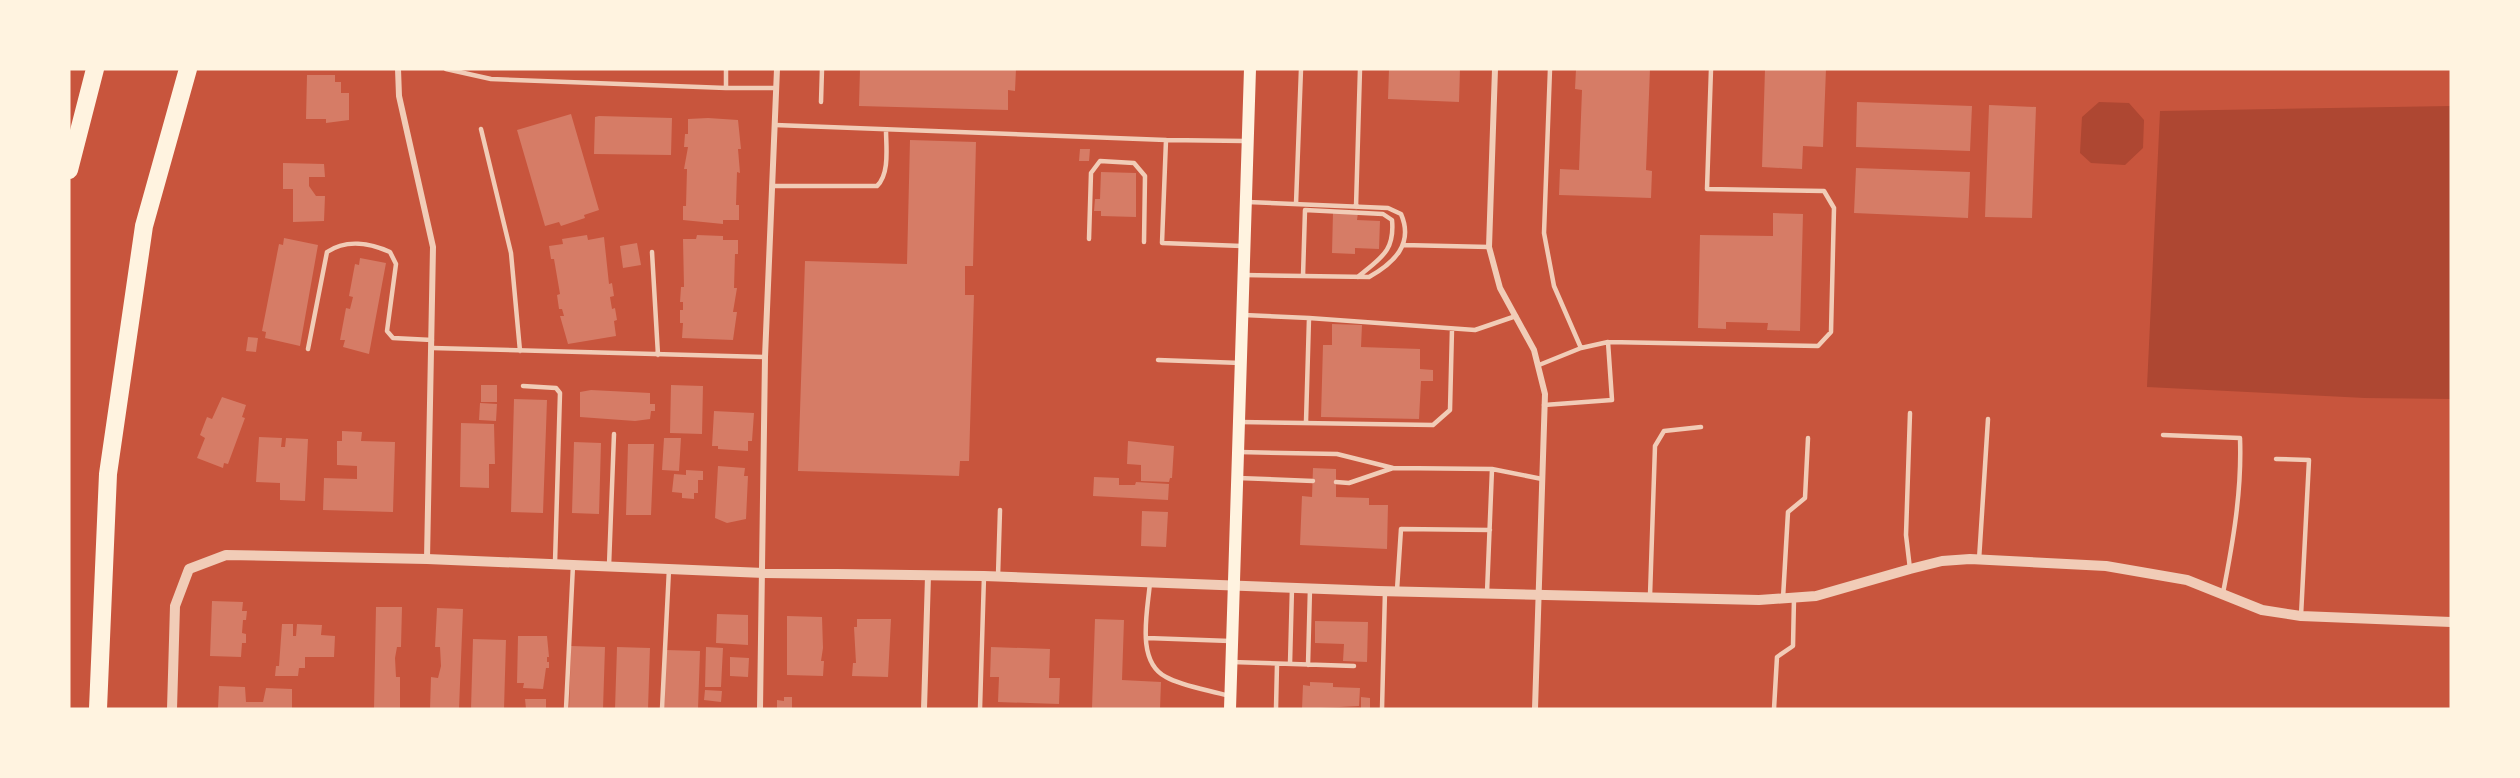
<svg xmlns="http://www.w3.org/2000/svg" width="2520" height="778" viewBox="0 0 2520 778" font-family="'Roboto Condensed',sans-serif">
<style>
.green{fill:#ae4732}
.building{fill:#d67c66}
.lines{fill:none;stroke-linecap:round;stroke-linejoin:round}
.service{stroke:#f1ccb7;stroke-width:4.5}
.minor{stroke:#f1ccb7;stroke-width:6}
.tertiary{stroke:#f1ccb7;stroke-width:10}
.secondary{stroke:#fff3e0;stroke-width:12}
.motorway{stroke:#fff3e0;stroke-width:18}
</style>
<rect width="100%" height="100%" fill="#c8553d"/>
<!-- green -->
<path class="green" d="M2099,102L2129,103L2144,120L2143,148L2125,165L2091,163L2080,153L2082,117Z
M2451,106V399L2365,398L2147,387L2160,111Z"/>
<!-- building -->
<path class="building" d="M860,69H1016L1015,91L1008,90V110L859,106Z
M1389,69H1460L1459,102L1388,99Z
M1576,69H1650L1646,170L1652,171L1651,198L1559,195L1560,169L1579,170L1582,90L1575,89Z
M1765,69H1826L1823,147L1803,146L1802,169L1762,167Z
M307,75H335V82H341V93H349V120L326,123V119H306Z
M1857,102L1972,106L1970,151L1856,147Z
M1989,105L2036,107L2032,218L1985,217Z
M571,114L599,210L584,215L585,218L561,226L559,222L545,226L517,130Z
M599,116L672,118L671,155L594,154L595,117Z
M708,118L738,120L741,149H738L740,173L737,172L736,205H739V220H723V224L683,220V206H686L687,169H684L688,147H684L685,134H688V119Z
M910,140L976,142L973,266H965V295H974L969,461H960L959,476L798,471L805,261L907,264Z
M1080,149H1090L1089,161H1079Z
M283,163L324,164L325,177H309V186L316,196H325L324,221L293,222V189H283Z
M1856,168L1970,172L1968,218L1854,213Z
M1101,172L1136,173V217L1101,216V211H1094L1095,199H1100Z
M1333,212L1358,213L1357,220L1380,221L1379,249L1355,248V254L1332,253Z
M1773,213L1803,214L1800,331L1767,330L1768,323L1726,322V329L1698,328L1700,235L1773,236Z
M587,235L588,240L604,237L609,284L612,283L614,296L610,297L612,309L615,308L617,320L614,321L616,336L568,344L560,316H564L562,309H559L557,295L560,294L554,259H551L549,246L563,244L562,239Z
M697,235L723,236V240H738V254H735L734,288H737L733,312H737L733,340L682,338L683,323H680V310H683V302H680L681,287H684L683,239H696Z
M284,238L318,245L300,346L265,338L266,332L262,331L279,244L283,245Z
M637,243L641,265L623,268L620,246Z
M360,258L386,263L369,354L343,347L345,340H340L346,308L350,309L353,297L349,296L355,264L359,265Z
M1332,324L1362,325L1361,347L1420,349V369L1433,370V381H1421L1419,419L1321,417L1323,345H1332Z
M248,337L258,338L256,352L246,351Z
M481,385H497V402H481Z
M671,385L703,386L702,434L670,433Z
M591,390L650,393V404H655V411H651L650,419L635,421L580,417V392Z
M222,397L246,405L242,417L245,418L228,464L224,463L223,468L197,458L205,438L200,435L207,417L212,419Z
M514,399L547,400L543,513L511,512Z
M480,403L497,404L496,421L479,420Z
M714,411L754,413L752,441H748V451L718,449V446H712Z
M461,423L494,424L495,464H489V488L460,487Z
M342,431L362,432L361,441L395,442L393,512L323,510L324,478L357,479V466L337,465V441H342Z
M259,437L282,438L281,447H285L286,438L308,439L305,501L280,500V483L256,482Z
M664,438H681L679,471L662,470Z
M1128,441L1174,446L1172,478H1170L1169,482L1141,481V465L1127,464Z
M574,442L601,443L599,514L572,513Z
M628,444H654L651,515H626Z
M718,466L745,468L744,476H748L746,519L727,523L715,518Z
M1313,468L1336,469V497L1369,498V505H1388L1387,549L1300,545L1302,496L1312,497Z
M686,470L703,471V480H698V493H694V499L682,498V493L672,492L674,474L686,475Z
M1094,477L1119,478V485H1135L1136,482L1169,484L1168,500L1093,496Z
M1142,511L1168,512L1166,547L1141,546Z
M212,601L243,602L242,611H247L246,620H243L242,633L246,634V643H242L241,657L210,656Z
M376,607H402L401,647H397L395,658L396,677H400V709H374Z
M437,608L463,609L459,709H430L431,677L438,678L441,666L440,647H435Z
M717,614L748,615V645L716,643Z
M787,616L822,617L823,648L821,661H824L823,676L787,675Z
M857,619H891L888,677L852,676L853,663H856L854,627H857Z
M1095,619L1124,620L1122,680L1161,682L1160,709L1092,708Z
M1315,621L1368,622L1367,662L1343,661L1344,644L1315,643Z
M282,624H293V636H296L297,624L322,625L321,635L335,636L334,657H305V668H299L298,676H275L276,666H279Z
M518,636H547L549,657H547V662H549V668H546L543,689L523,688L524,683H517Z
M473,639L506,640L504,709H471Z
M571,646L605,647L603,709H569Z
M617,647L650,648L648,709H615Z
M706,647L723,648L721,687H705Z
M991,647L1050,649L1049,678H1060L1059,704L998,702L999,677H990Z
M666,650L700,651L698,709H664Z
M730,657L749,658L748,677L730,676Z
M1310,682L1333,683V687L1360,688L1359,706L1302,709L1303,685L1310,686Z
M219,686L245,687L246,702H263L266,688L292,689V709H218Z
M705,690L722,691L721,702L704,700Z
M784,697H792V709H777V700L784,701Z
M1361,697L1370,698V709H1361Z
M525,699H546V709H526Z"/>
<g class="lines">
<!-- service -->
<path class="service" d="M446,69L491,79L726,88
M726,69V88H776
M821,102L822,69
M775,125L1166,140L1162,243L1242,246
M481,129L511,253L520,351
M1166,140L1245,141
M772,186H877C890,174 886,146 886,130
M1296,204L1301,69
M1356,207L1360,69
M1305,210L1383,214L1392,220C1395,252 1380,258 1358,277
M1089,239L1091,173L1100,161L1134,163L1145,176L1144,242
M1403,245L1489,247
M652,252L658,355
M1244,275L1369,277C1394,263 1414,244 1401,214L1388,208L1248,202
M1303,276L1305,210
M1244,315L1309,318L1306,422
M1309,318L1475,330L1516,316
M432,348L765,357
M1581,348L1608,342L1818,346L1831,332L1834,208L1824,191L1707,189L1711,69
M308,349L327,252C346,239 370,243 390,252L396,264L387,331L393,338L432,340
M1158,360L1241,363
M1539,365L1581,348L1554,286L1544,233L1550,69
M523,386L556,388L560,393L555,563
M1544,405L1612,400L1608,342
M1240,422L1433,425L1450,410L1452,329
M2163,435L2240,438C2242,491 2233,542 2223,593
M1239,452L1337,454L1393,468L1492,469L1487,593
M2276,459L2309,460L2301,616
M1492,469L1542,479
M1238,478L1313,481
M1336,482L1349,483L1393,468
M1979,560L1988,419
M609,566L614,434
M1910,569L1906,535L1910,413
M998,576L1000,510
M1150,582C1148,610 1135,661 1166,677C1184,687 1210,690 1229,696
M1397,590L1401,529L1490,530
M1650,596L1655,446L1664,431L1701,427
M1783,598L1788,512L1805,498L1808,438
M1147,638L1230,641
M1232,662L1354,666
M1290,664L1292,587
M1308,665L1310,588
M566,709L573,565
M662,709L669,569
M980,709L984,576
M1276,709L1277,664
M1382,709L1385,591
M1774,709L1777,657L1793,646L1794,598"/>
<!-- minor -->
<path class="minor" d="M398,69L399,96L433,247L427,559
M1495,69L1489,247L1500,288L1534,350L1545,394L1535,709
M760,709L765,357L777,69
M924,709L928,576"/>
<!-- tertiary -->
<path class="tertiary" d="M172,709L175,606L189,569L226,555L427,559L764,573L984,576L1378,591L1759,600L1816,596L1910,569L1942,561L1970,559L2106,566L2187,580L2262,610L2301,616L2451,622"/>
<!-- secondary -->
<path class="secondary" d="M1230,709L1250,69"/>
<!-- motorway -->
<path class="motorway" d="M69,170L95,69
M98,709L108,474L144,226L188,69"/>
</g>
<!-- border -->
<rect width="2520" height="778" fill="none" stroke="#fff3e0" stroke-width="141"/>
</svg>
